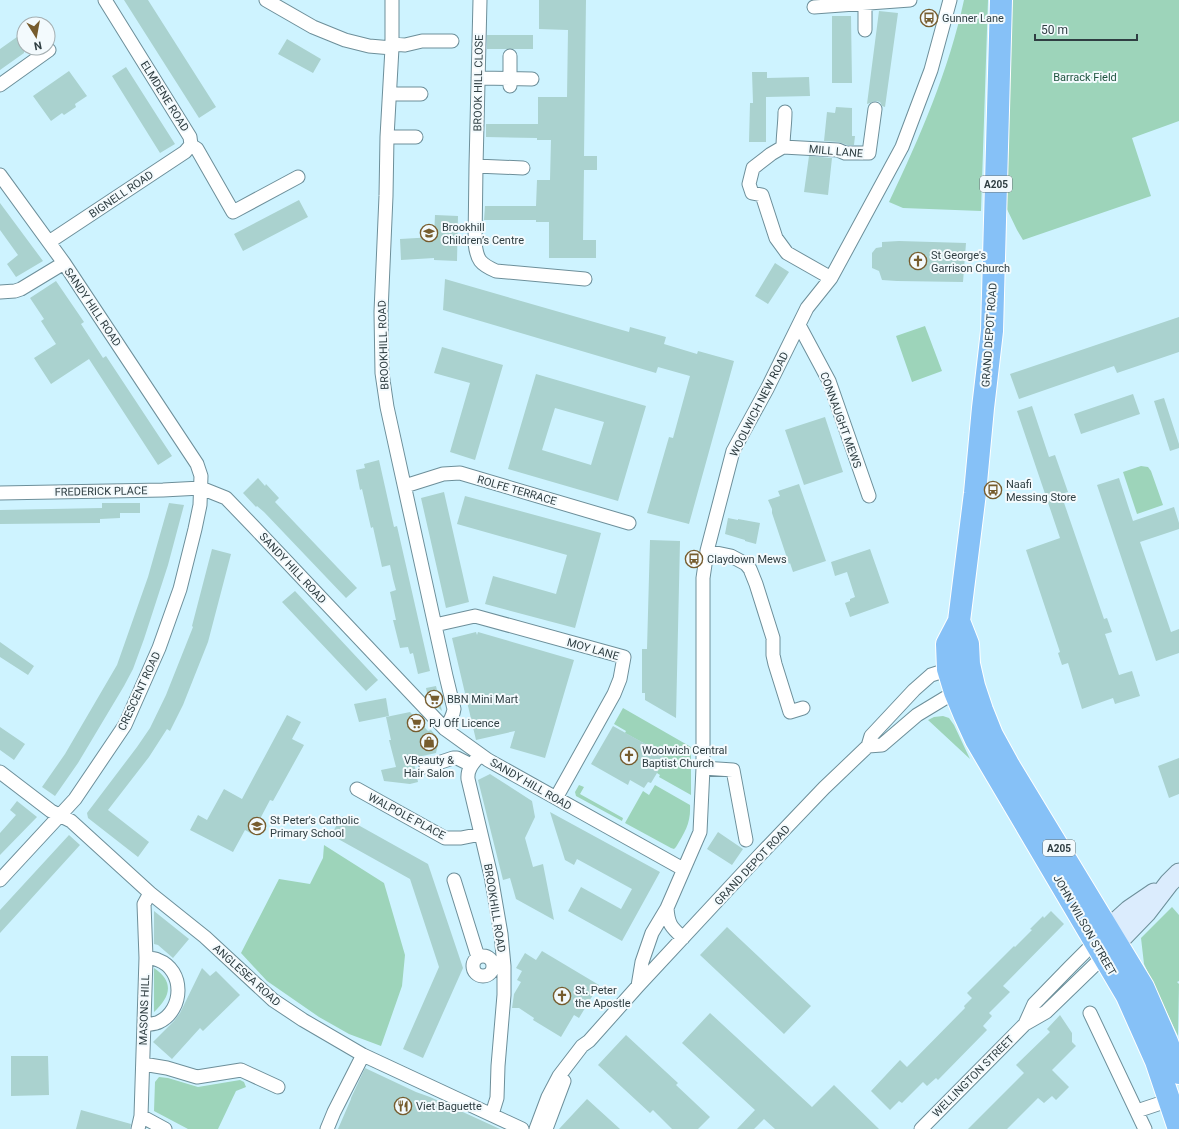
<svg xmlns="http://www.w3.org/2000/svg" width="1179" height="1129" viewBox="0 0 1179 1129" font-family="Roboto,sans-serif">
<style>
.green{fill:#9dd4ba}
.building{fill:#aad2cf;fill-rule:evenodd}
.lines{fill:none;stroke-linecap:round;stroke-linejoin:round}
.street-casing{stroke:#6d8f9a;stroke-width:15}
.secondary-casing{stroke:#6d8f9a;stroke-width:21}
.highway-casing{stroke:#fff;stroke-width:24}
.street{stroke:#fff;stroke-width:13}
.secondary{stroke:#dbecfd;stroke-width:19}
.highway{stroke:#86c1f7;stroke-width:22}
.labels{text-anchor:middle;stroke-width:4;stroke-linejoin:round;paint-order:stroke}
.shield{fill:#f3fafd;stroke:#6a767a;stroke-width:1}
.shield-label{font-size:10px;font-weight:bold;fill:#2f3e42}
.poi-label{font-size:11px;fill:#2f3e42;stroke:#f3fafd;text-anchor:start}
.park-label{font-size:11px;fill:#1f543f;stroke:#f3fafd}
.street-label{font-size:11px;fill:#2f3e42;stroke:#f3fafd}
</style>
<rect width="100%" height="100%" fill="#cef3ff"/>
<!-- green -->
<path class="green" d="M964,0H988L981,211L903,208L889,202C920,137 949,70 964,0Z
M1010,0H1179V121L1132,138L1151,196L1023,240L1017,230L1004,203Z
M925,326L942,371L912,382L896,336Z
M1141,466L1148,467L1151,471L1163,505L1137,514L1123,472Z
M623,708L691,747V795L659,777L660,775L657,773L660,752L625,733L626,731L614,724Z
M943,716L949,718L954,725L970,759L928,720L934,717Z
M579,785L584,787L580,794L623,818L622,821L576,796L575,792Z
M655,785L690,805C691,823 685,832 676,847L674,849L671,848L625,823L643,791L649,795Z
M324,845L384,883L405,955L402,986L381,1046L349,1034L319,1017L267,981L241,953L279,879L310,884L323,858Z
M1172,907L1179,915V981L1177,982L1179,984L1178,1036L1144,964L1141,938Z
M154,968C175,982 170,997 154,1012Z
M159,1077L168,1078L198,1087L240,1080L244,1082L246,1087L236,1091L218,1129H188L154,1111L155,1082Z"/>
<!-- building -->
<path class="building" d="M124,0H148L216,107L199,118Z
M539,0H586L584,156H597V170H584L583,240H596V258H549V222H536V220H484L485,206H536L537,180H550L551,140H537V138L486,137V124H538V97H567L568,30L539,29Z
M879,11L898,13L885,107L882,106L880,102L876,101L867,104Z
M832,16H851L852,83H832Z
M24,32V53L0,70V49Z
M487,35H533V49H487Z
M287,39L321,59L313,73L278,54Z
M126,67L175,144L160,153L112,76Z
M69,71L87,96L75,104L76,107L64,115L62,113L51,121L33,96Z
M752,72H767V78L809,77L810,96L766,97V142H749L750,103H753Z
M836,107L852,108V136H855L854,145H847L838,142L824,141L827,112L835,113Z
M809,156L832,158L828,195L804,192Z
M299,200L308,217L243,251L234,234Z
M0,203L43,261L16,277L7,264L18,255L0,230Z
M435,215L458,216L457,261L434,260V258L401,260L400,239L434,237Z
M899,241L966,243L963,282L897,281L882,280L879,271L872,268V253L876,248L882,247V242Z
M775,263L789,272L768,304L755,296Z
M445,279L629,332L630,327L666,337L664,344L697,354L698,351L734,361L689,524L647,513L669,437L673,438L690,376L658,367L656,373L443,310Z
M56,281L84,322L81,324L103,358L106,356L172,456L158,465L89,359L51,384L34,358L56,344L41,321L44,319L30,298Z
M1179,317V352L1117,373L1114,366L1019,399L1010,374Z
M442,347L503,365L475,460L450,452L470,383L434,373Z
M536,374L646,406L618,501L508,469ZM555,408L604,422L591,465L542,450Z
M1133,394L1140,414L1081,434L1074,414Z
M1164,398L1179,444V448L1170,451L1154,401Z
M1032,406L1049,457L1055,455L1068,492L1061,494L1104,619L1107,618L1112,632L1105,634L1119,675L1132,671L1140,696L1115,704L1113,698L1082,709L1068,663L1062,665L1058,653L1060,652L1026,550L1060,538L1017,411Z
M825,417L843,472L804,485L785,430Z
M379,460L394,527L397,526L430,671L418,674L413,653L410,654L408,647L400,648L393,620H396L390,592L396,590L393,579L390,565L382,567L373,527L371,528L362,489L360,490L356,470L365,468L364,464Z
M258,478L265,486L266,484L279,498L275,502L357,588L346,598L264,512L257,506L256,507L243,493Z
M1119,478L1133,521L1174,507L1179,523V529L1140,542L1171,632L1179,629V653L1156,661L1097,485Z
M799,484L826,561L793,572L790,563L789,564L772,513V509L768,500L780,496L778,491Z
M444,492L469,602L446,608L421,498Z
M465,496L601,533L575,628L485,604L493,576L556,594L567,555L457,524Z
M102,503H140V513H120V518L100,519V523L0,524V510L102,508Z
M169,503L184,505L168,565L144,639L133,669L124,686L78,763L55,796L42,787L65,754L117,665L148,577Z
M728,518L738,520V519L760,523L756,544L745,541V540L725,534Z
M650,540L680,541L676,718L645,700V693H642V649H647Z
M212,549L231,554L208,642L183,705L170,731L167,729L149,757L108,810L149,842L138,857L88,818L87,813L137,747L150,728L166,695L193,627L192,626Z
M870,549L889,603L850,617L845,603L850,601V599L855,597L847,572L835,576L831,562Z
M295,591L378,680L366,691L282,602Z
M476,632L477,635L478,632L574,660L545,758L510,748L515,731L476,740L452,638Z
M0,642L34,666L28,675L0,657Z
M436,686L442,711L428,698L426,688Z
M386,698L389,716L359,722L354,704Z
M410,712L428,731L431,730L437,737L438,744L436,753L413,758L418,782L410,784L384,781L381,770L396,767L389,740H391L386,717Z
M287,715L301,722L292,739L304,745L273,801L270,800L252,834L245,830L233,852L190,830L198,815L207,820L224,789L242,799Z
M613,726L660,752L659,754L666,758L651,783L648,782L644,788L630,780L628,785L591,764Z
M0,727L25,744L14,760L0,750Z
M1179,758V794L1169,798L1158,766Z
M490,774L532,801L535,817L525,838L533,867L543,864L554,920L516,899L510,878L503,880L478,780Z
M17,801L37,817L0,855V833L16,815L10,810Z
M550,812L660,872L622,941L568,911L581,887L621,909L632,889L577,859L574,865L565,860Z
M342,816L428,864L463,968L423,1058L403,1049L439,967L410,879L331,835Z
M718,832L743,849L732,865L707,849Z
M69,835L80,845L0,933V910Z
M154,911L189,939L173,958L158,945L154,944Z
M1051,911L1064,924L1003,986L1010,992L989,1013L992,1016L983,1026L987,1030L938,1080L936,1078L927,1086L923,1082L902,1103L899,1101L890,1110L871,1091L900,1060L907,1067L965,1008L964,1006L972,998L967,993L1014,946L1015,947L1032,930L1030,929L1043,916L1044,918Z
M727,927L811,1006L784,1034L700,955Z
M542,951L599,985L579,1018L574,1015L561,1037L533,1020L534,1018L519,1008H512L514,994L521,982L517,980L522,971L516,968L525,953L536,960Z
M202,968L210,976L216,971L240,995L203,1031L200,1028L172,1059L153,1042L174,1021L180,1013Z
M710,1013L812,1107L834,1085L879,1129H775L764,1119L754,1129H737L755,1110L682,1043Z
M1060,1015L1072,1033V1042L1076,1046L1052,1070L1069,1087L1056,1100L1052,1096L1044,1103L1038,1098L1007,1129H968L1024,1073L1016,1065L1050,1032L1047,1029Z
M626,1035L678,1083L676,1085L710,1117L698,1129H672L653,1110L650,1113L598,1065Z
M11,1056H48L49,1095L11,1096Z
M365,1068L416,1092L430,1097L500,1129H338L351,1099V1098Z
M587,1099L620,1129H559Z
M81,1110L131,1124L130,1129H76Z"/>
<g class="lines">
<defs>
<path id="street" d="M105,0L190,137L191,145
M266,0L313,27L345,40L369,46L392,48
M392,0V48L387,137L386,196L381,312L382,373L387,407L446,676L454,709C453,717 449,723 445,729
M480,0L476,166L523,168
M814,7L910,0
M865,30V4
M392,44L405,45L422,41H452
M510,56V86
M478,78L532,79
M0,85L49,50
M390,94H421
M387,137H416
M191,145L197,149L233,212L298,177
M783,147C783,135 785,124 785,112
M476,166L475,243C477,260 480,264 496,271L585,279
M0,175L64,263L197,464L201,476L200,505L195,529L180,589L159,648L125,725L75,799L0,880
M49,242L185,152L191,145
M831,278L787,253L776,238L762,195L752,193L749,184L753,168L771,154L783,147L838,150L845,153H869L875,109
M0,292L15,291L21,289L64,263
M799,325L829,381L869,496
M405,486L443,474L460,473L629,523
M0,493L163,490L201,488L226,498L253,526L445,729L488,760L683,869
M707,551L731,556L746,564L750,569L756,584L773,638V655L775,664L790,712L803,708
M435,625L475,616L624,657L620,679L614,694L556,798
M868,746L882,745L917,715L955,692L960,690
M480,755C473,763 467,769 468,779L491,876L501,934L504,966V995L498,1066L497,1098L492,1114
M426,767L453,758H457L471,765
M703,768L733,770L746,840
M0,772L51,811L71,821L150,893L205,937L273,1000L303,1020L363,1055L522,1129
M357,789L445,838H461L481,834
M454,880L478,957
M667,908C668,924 671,927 683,938
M473 966a10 10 0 1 1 20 0a10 10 0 1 1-20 0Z
M638,986L642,962L652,933L667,908L700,832L703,768V578L707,551L733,451L767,389L807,308L831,278L902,147L931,70L950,0
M1090,1013L1145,1129
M1025,1024L1034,1004L1070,967L1099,938
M144,1025C149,1024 155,1024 159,1022C184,1010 185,970 158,960C154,958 149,958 146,958
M143,1064L167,1068L197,1077L241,1070L278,1087
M1137,1111L1170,1100
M141,1116L165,1129
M138,1129L141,1116L146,958L144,904L150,893
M327,1129L334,1112L363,1055
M536,1129L548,1097L559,1076L582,1046L589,1041L638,986L757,858L824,788L868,746L871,736L914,690L931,675L953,668
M546,1129L564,1081
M921,1129L1025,1024L1046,1012L1108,952"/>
<path id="secondary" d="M1108,929L1129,910L1154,893
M1117,943L1146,913L1169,883L1179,873"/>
<path id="highway" d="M1001,0L992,331L983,408L975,493L959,621L947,644L948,669L955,692L965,716L976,740L1127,996L1156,1061L1179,1129
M959,621L968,644L969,664L974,686L982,710L992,735L1009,766L1143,987L1167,1042L1179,1073"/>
</defs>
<!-- street casing -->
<use href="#street" class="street-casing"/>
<!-- secondary casing -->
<use href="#secondary" class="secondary-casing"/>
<!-- highway casing -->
<use href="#highway" class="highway-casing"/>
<!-- street -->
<use href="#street" class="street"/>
<!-- secondary -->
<use href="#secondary" class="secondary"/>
<!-- highway -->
<use href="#highway" class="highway"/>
</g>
<!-- icons -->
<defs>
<symbol id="bus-ring" viewBox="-11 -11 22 22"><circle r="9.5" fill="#f3fafd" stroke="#765c2e" stroke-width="1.5"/><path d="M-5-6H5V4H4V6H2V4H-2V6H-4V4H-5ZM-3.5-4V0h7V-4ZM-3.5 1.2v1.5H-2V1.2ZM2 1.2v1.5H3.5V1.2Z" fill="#765c2e"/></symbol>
<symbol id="school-ring" viewBox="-11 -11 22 22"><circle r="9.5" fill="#f3fafd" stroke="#765c2e" stroke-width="1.5"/><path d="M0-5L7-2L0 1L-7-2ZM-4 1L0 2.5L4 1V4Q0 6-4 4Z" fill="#765c2e"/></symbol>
<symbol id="church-ring" viewBox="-11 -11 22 22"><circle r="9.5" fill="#f3fafd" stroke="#765c2e" stroke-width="1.5"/><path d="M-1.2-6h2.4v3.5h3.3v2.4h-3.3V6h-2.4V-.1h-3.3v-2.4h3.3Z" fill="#765c2e"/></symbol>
<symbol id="supermarket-ring" viewBox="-11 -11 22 22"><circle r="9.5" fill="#f3fafd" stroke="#765c2e" stroke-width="1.5"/><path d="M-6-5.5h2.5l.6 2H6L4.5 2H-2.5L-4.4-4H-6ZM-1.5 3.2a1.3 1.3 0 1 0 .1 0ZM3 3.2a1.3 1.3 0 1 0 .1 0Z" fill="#765c2e"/></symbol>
<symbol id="shop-ring" viewBox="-11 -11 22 22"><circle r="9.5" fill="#f3fafd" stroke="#765c2e" stroke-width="1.5"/><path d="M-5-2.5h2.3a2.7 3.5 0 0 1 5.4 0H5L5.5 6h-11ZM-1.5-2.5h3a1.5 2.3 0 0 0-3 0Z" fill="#765c2e"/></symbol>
<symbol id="restaurant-ring" viewBox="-11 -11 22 22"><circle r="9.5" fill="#f3fafd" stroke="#765c2e" stroke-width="1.5"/><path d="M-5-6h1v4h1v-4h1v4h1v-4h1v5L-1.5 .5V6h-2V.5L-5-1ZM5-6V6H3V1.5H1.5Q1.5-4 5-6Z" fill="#765c2e"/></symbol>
</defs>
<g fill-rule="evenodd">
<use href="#bus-ring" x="919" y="8" width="20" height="20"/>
<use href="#school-ring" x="419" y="223" width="20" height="20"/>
<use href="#church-ring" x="908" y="251" width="20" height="20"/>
<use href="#bus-ring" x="983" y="480" width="20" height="20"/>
<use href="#bus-ring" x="684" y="549" width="20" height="20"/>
<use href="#supermarket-ring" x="424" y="689" width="20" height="20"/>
<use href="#supermarket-ring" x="406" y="713" width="20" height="20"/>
<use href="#shop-ring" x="419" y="732" width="20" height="20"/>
<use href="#church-ring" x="619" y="746" width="20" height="20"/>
<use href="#school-ring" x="247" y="816" width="20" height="20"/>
<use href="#church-ring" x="552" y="986" width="20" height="20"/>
<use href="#restaurant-ring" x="393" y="1096" width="20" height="20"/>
</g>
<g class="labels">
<!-- shield labels -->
<g class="shield">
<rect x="980" y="176" width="32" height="16" rx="3"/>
<rect x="1043" y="840" width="32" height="16" rx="3"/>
</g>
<g class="shield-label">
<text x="996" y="188">A205</text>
<text x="1059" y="852">A205</text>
</g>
<!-- poi labels -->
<g class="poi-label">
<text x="942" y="22">Gunner Lane</text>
<text x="442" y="231">Brookhill<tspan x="442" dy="13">Children’s Centre</tspan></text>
<text x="931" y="259">St George's<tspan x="931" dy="13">Garrison Church</tspan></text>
<text x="1006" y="488">Naafi<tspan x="1006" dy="13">Messing Store</tspan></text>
<text x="707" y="563">Claydown Mews</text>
<text x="447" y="703">BBN Mini Mart</text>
<text x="429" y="727">PJ Off Licence</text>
<text x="642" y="754">Woolwich Central<tspan x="642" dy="13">Baptist Church</tspan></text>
<text x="429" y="764" text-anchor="middle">VBeauty &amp;<tspan x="429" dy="13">Hair Salon</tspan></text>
<text x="270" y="824">St Peter's Catholic<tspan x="270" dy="13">Primary School</tspan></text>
<text x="575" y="994">St. Peter<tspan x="575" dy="13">the Apostle</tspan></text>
<text x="416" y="1110">Viet Baguette</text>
</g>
<!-- park labels -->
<g class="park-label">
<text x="1085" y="81">Barrack Field</text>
</g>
<!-- street labels -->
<g class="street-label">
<text transform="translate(478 83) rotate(-89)" y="4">BROOK HILL CLOSE</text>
<text transform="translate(165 96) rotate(58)" y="4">ELMDENE ROAD</text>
<text transform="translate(836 151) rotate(5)" y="4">MILL LANE</text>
<text transform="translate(121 194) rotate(-34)" y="4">BIGNELL ROAD</text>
<text transform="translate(93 307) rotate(56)" y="4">SANDY HILL ROAD</text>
<text transform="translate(989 335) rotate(-86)" y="4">GRAND DEPOT ROAD</text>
<text transform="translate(383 345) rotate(-92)" y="4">BROOKHILL ROAD</text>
<text transform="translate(759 404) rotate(-63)" y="4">WOOLWICH NEW ROAD</text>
<text transform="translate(841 420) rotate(70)" y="4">CONNAUGHT MEWS</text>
<text transform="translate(517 490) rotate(16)" y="4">ROLFE TERRACE</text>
<text transform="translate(101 491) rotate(-1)" y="4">FREDERICK PLACE</text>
<text transform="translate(293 568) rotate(47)" y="4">SANDY HILL ROAD</text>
<text transform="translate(593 649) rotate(16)" y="4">MOY LANE</text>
<text transform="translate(139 691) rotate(-65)" y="4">CRESCENT ROAD</text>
<text transform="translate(531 784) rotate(30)" y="4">SANDY HILL ROAD</text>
<text transform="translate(407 816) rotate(28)" y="4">WALPOLE PLACE</text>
<text transform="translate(752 865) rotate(-47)" y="4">GRAND DEPOT ROAD</text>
<text transform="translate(495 908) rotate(81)" y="4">BROOKHILL ROAD</text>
<text transform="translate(1085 925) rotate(60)" y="4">JOHN WILSON STREET</text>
<text transform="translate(247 975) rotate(42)" y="4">ANGLESEA ROAD</text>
<text transform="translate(144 1010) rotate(-88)" y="4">MASONS HILL</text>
<text transform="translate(973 1076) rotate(-45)" y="4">WELLINGTON STREET</text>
</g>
</g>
<!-- north arrow -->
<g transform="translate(36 36) rotate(169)"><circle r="19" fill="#f3fafd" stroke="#a5afb2"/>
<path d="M0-3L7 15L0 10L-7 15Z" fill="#765c2e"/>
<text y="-6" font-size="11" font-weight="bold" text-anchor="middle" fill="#2f3e42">N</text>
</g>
<!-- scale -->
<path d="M1035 34v6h102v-6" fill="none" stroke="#2f3e42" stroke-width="2"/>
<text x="1041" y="34" font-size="12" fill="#2f3e42" stroke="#f3fafd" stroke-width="3" paint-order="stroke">50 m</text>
</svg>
